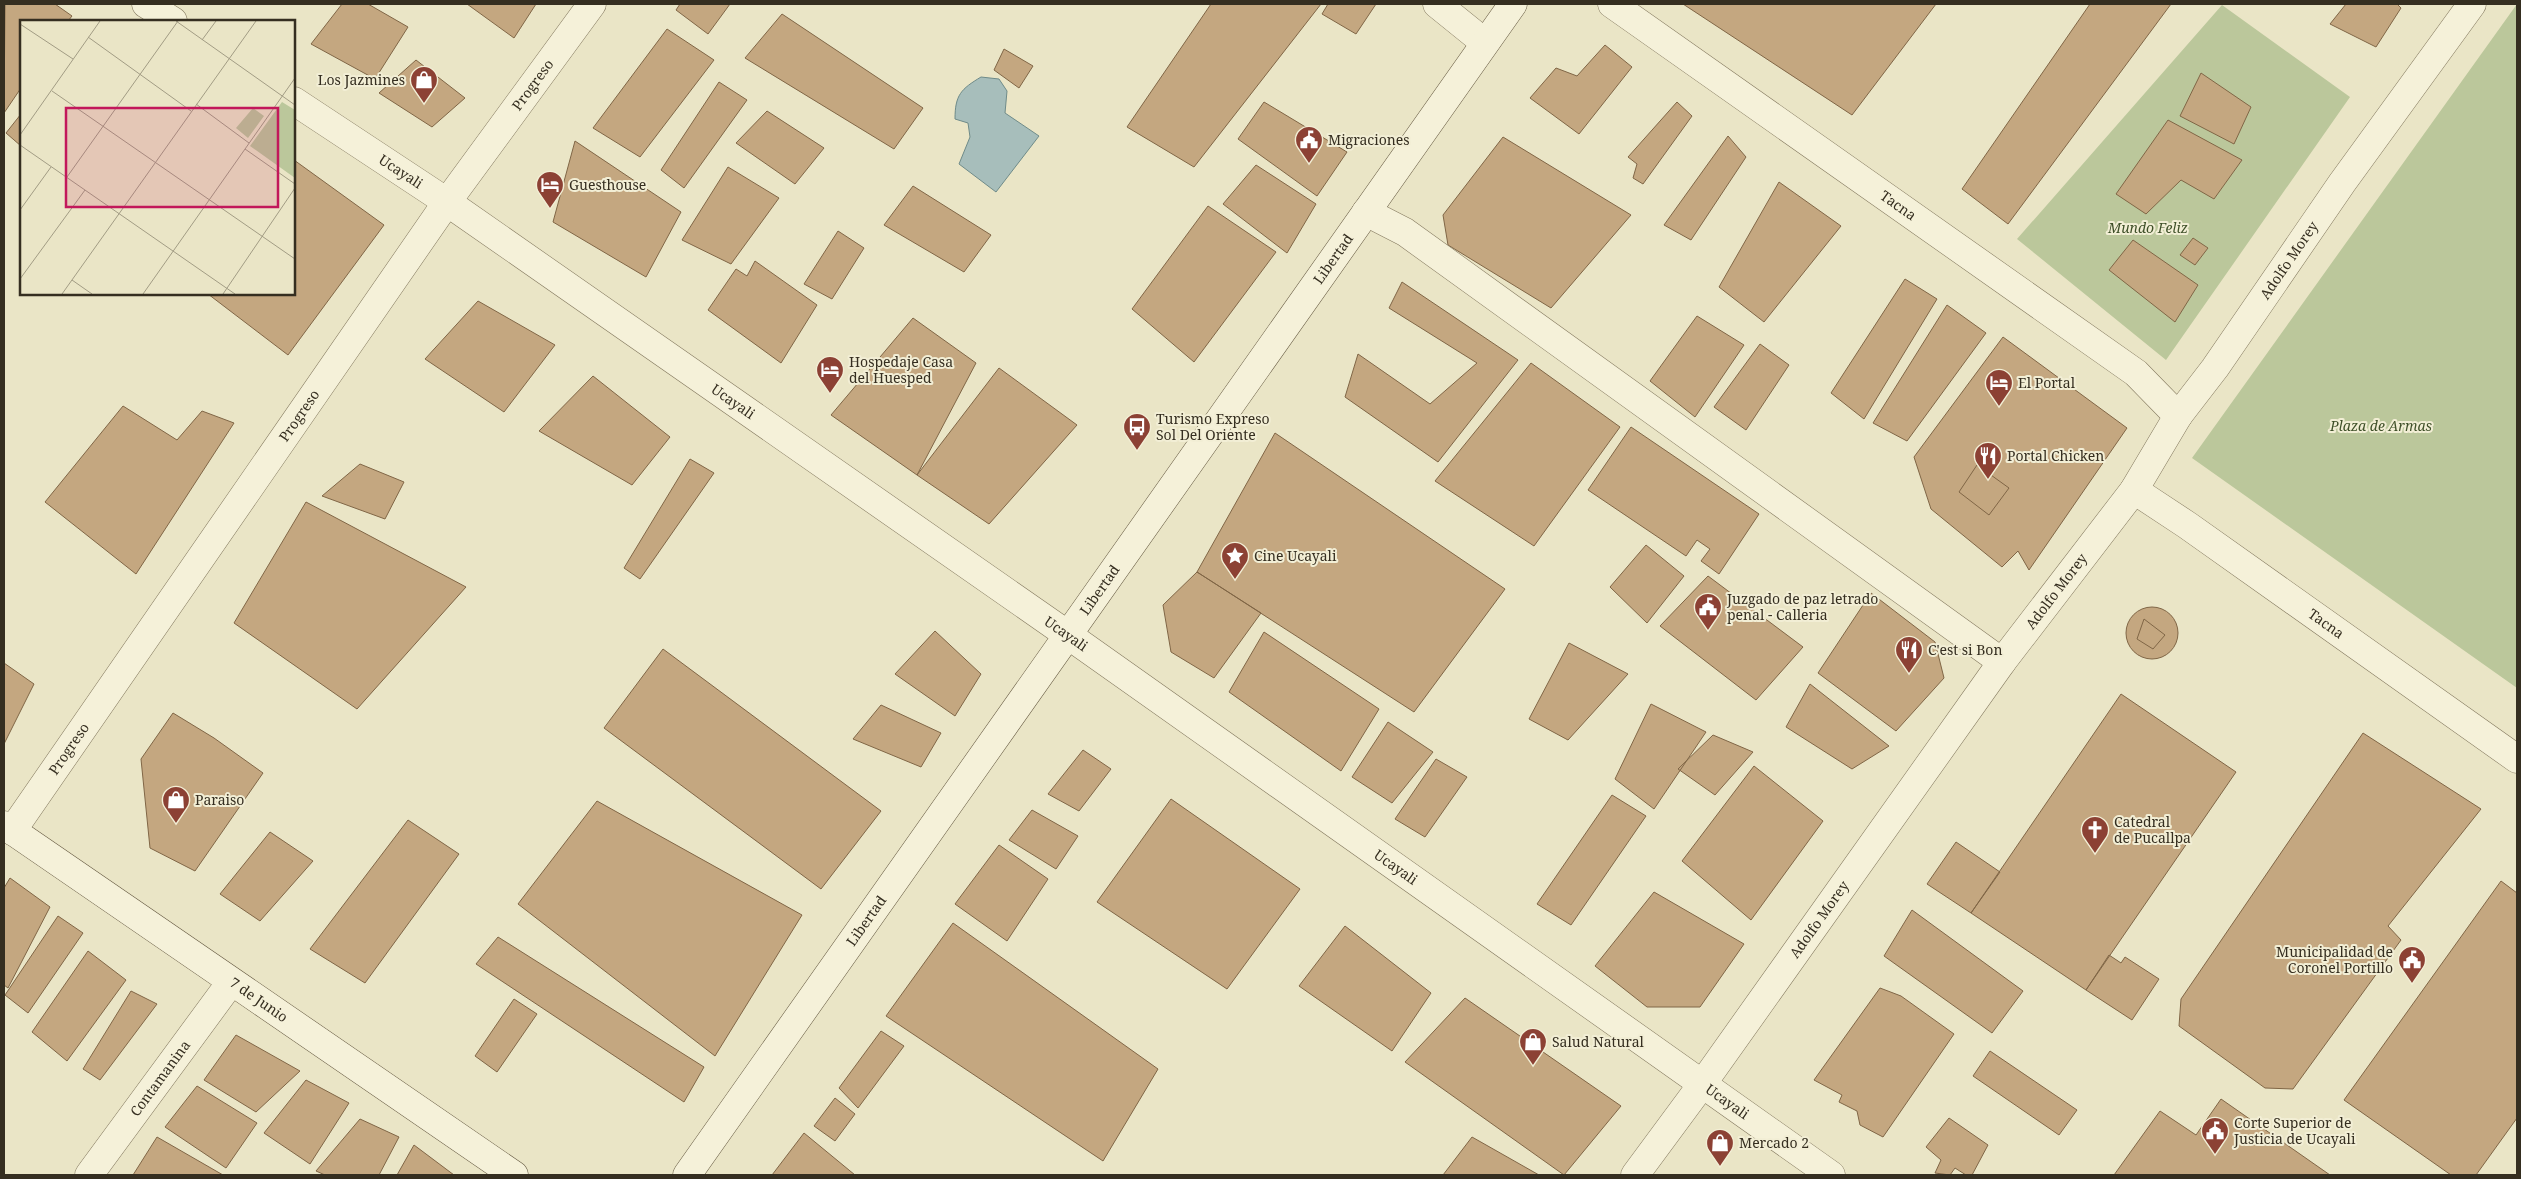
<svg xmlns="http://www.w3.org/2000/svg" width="2521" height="1179" viewBox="0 0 2521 1179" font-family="'Noto Serif',serif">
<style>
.green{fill:#bbc79b}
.water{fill:#a7bebb;stroke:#6f8b89}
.building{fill:#c4a780;stroke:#806646}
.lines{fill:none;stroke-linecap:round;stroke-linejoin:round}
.street-casing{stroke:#83785e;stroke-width:29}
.secondary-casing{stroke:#655941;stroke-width:29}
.street{stroke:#f5f1d9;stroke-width:28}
.secondary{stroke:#f5f1d9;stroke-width:28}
.labels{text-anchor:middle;stroke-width:4;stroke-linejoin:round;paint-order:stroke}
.poi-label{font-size:14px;fill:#352e20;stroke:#f2eed5;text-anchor:start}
.street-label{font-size:14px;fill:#352e20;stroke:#f2eed5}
.park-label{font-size:14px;font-style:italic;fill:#3f5029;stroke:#f2eed5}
.inset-road{fill:none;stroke:#a29c84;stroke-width:1}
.view{fill:#c2185b;fill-opacity:0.15;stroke:#c2185b;stroke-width:2.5}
.inset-edge{fill:none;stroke:#352e20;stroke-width:2.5}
</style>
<rect width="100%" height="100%" fill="#eae5c6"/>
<!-- green -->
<path class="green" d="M2517,4V688L2192,458Z
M2222,5L2350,97L2166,360L2017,239Z"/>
<!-- water -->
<path class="water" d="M981,77L999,79L1007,91L1005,113L1039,136L996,192L959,164L970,137L968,123L955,119C955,95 961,89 981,77Z"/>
<!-- building -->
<path class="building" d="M5,4H55L72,16L68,21H21V88L4,113Z
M342,4H368L408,27L375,79L311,44Z
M467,4H536L514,38Z
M680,4H730L708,34L676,10Z
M1211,4H1321L1194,167L1127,127Z
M1328,4H1376L1356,34L1322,14Z
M1683,4H1936L1852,115Z
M2090,4H2171L2008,224L1962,189Z
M2346,4H2397L2401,8L2376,47L2330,24Z
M782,14L923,108L894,149L745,58Z
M667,29L714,60L640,157L593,128Z
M1605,45L1632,67L1579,134L1530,98L1556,68L1577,76Z
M1004,49L1033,66L1019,88L994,70Z
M416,60L465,98L432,127L379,93Z
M2201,73L2251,107L2234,144L2180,116Z
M719,82L747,100L684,188L661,170Z
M1264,102L1347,152L1317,196L1238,139Z
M1677,102L1692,116L1643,184L1633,178L1637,164L1628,157Z
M767,111L824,148L795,184L736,143Z
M21,114V146L6,133Z
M2168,120L2242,160L2214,199L2181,180L2146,214L2116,194Z
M1728,136L1746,157L1691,240L1664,225Z
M1503,137L1631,215L1551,308L1448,245L1443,215Z
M575,141L681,212L646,277L553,222Z
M294,160L384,225L288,355L208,294H294Z
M1256,165L1316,204L1287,253L1223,204Z
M728,167L779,198L731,264L682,240Z
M1779,182L1841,226L1764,322L1719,287Z
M913,186L991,235L964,272L884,225Z
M1208,206L1276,252L1194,362L1132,309Z
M838,231L864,248L832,299L804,284Z
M2193,238L2208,248L2195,265L2180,255Z
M2133,240L2198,285L2175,322L2109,270Z
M755,261L817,305L781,363L708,310L736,269L747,276Z
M1905,279L1937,299L1864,419L1831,393Z
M1402,282L1518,360L1438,462L1345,397L1358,354L1430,404L1477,363L1389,308Z
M478,301L555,345L504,412L425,359Z
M1947,305L1986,333L1907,441L1873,423Z
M1697,316L1744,345L1695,417L1650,381Z
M913,318L976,363L917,475L831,415Z
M2003,337L2127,428L2029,570L2018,551L2002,567L1931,509L1914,457Z
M1760,344L1789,365L1746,430L1714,407Z
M1531,363L1620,427L1534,546L1435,481Z
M999,368L1077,425L989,524L917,475Z
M593,376L670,437L632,485L539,431Z
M123,406L177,440L202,411L234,423L136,574L45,502Z
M1631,427L1759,514L1719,574L1701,561L1710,549L1697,540L1686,556L1588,490Z
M1275,433L1505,589L1414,712L1197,572Z
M690,459L714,473L640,579L624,568Z
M360,464L404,482L385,519L322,496Z
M1977,465L2009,488L1989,515L1959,492Z
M306,502L466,587L357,709L234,623Z
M1646,545L1684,576L1647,623L1610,587Z
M1197,572L1261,613L1214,678L1171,652L1163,605Z
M1708,576L1803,647L1756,700L1660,626Z
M1871,593L1935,642L1944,678L1896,731L1818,673Z
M2126 633a26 26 0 1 1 52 0a26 26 0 1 1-52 0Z
M2144,619L2165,635L2153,649L2137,639Z
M935,631L981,674L955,716L895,674Z
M1264,632L1379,709L1341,771L1229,692Z
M1569,643L1628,674L1568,740L1529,719Z
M663,649L881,811L821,889L604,728Z
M4,663L34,684L4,744Z
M1810,684L1889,746L1852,769L1786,727Z
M2121,694L2236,772L2086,990L1971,913Z
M1651,704L1706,732L1654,809L1615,779Z
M881,705L941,733L921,767L853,739Z
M173,713L214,738L263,773L195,871L150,848L141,759Z
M1388,722L1433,752L1392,803L1352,777Z
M2363,733L2481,809L2388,926L2401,940L2293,1089L2265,1088L2179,1026L2181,999Z
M1713,735L1753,752L1715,795L1678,769Z
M1083,750L1111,769L1079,811L1048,794Z
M1436,759L1467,777L1425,837L1395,819Z
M1754,766L1823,821L1751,920L1682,861Z
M1612,795L1646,816L1571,925L1537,904Z
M1171,799L1300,889L1227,989L1097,902Z
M597,801L802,915L715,1056L518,904Z
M1032,810L1078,836L1056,869L1009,840Z
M408,820L459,854L365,983L310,949Z
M270,832L313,861L260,921L220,894Z
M1956,842L2000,872L1971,913L1927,884Z
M999,845L1048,879L1007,941L955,904Z
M10,878L50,907L8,988L4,985V888Z
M2501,881L2517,893V1118L2476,1175H2451L2344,1100Z
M1654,892L1744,944L1700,1007H1647L1595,966Z
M1912,910L2023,991L1992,1033L1884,956Z
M58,916L83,933L28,1013L5,995Z
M953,923L1158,1069L1103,1161L886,1016Z
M1345,926L1431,993L1392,1051L1299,986Z
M498,937L704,1067L684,1102L476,964Z
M88,951L126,980L67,1061L32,1032Z
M2109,955L2121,963L2125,957L2159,979L2132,1020L2086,990Z
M1880,988L1901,996L1954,1034L1883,1137L1860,1125L1857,1111L1839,1102L1842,1095L1814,1080Z
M131,991L157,1004L100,1080L83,1069Z
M1465,998L1621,1106L1564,1175L1405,1062Z
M514,999L537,1014L497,1072L475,1056Z
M881,1031L904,1046L858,1108L839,1088Z
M236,1035L300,1071L256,1112L204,1080Z
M1990,1051L2077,1110L2059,1135L1973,1076Z
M306,1080L349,1103L310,1164L264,1133Z
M197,1086L257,1123L226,1168L165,1127Z
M835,1098L855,1114L835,1141L814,1126Z
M2221,1099L2330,1175H2114L2160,1111L2196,1135Z
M1949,1118L1988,1145L1972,1175H1966L1955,1168L1950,1175L1935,1173L1941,1160L1926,1147Z
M360,1119L399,1137L379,1175H325L316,1171Z
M804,1133L855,1175H772Z
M157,1137L223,1175H133Z
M1472,1137L1539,1175H1443Z
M414,1145L454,1175H397Z"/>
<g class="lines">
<defs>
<g id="street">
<path d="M146,4L173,21"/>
<path d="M1437,4L1484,42"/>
<path id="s1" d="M1612,4L2136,373L2178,416"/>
<path id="s2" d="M294,101L447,202L1068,635L1831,1175"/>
<path d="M1366,212L1405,232L2002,662"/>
<path id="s3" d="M2134,490L2187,525L2517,759"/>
<path id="s4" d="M12,831L447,202L592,4"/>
<path id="s5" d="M89,1175L231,982"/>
<path id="s6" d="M1635,1175L1703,1083L2002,662L2134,490L2178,416L2215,368L2342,183L2472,4"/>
</g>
<g id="secondary">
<path id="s7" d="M4,825L514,1175"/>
<path id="s8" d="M687,1175L1513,4"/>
</g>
</defs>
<!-- street casing -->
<use href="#street" class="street-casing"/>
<!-- secondary casing -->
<use href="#secondary" class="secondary-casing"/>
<!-- street -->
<use href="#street" class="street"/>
<!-- secondary -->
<use href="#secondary" class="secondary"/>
</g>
<!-- icons -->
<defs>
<symbol id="shop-pin" viewBox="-11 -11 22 30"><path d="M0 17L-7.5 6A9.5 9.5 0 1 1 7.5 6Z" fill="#8c4134" stroke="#f2eed5"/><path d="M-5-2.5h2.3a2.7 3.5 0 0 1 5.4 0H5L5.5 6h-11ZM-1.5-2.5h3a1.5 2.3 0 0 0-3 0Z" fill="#fff"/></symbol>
<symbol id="civic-pin" viewBox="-11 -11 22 30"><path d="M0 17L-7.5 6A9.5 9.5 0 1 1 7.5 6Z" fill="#8c4134" stroke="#f2eed5"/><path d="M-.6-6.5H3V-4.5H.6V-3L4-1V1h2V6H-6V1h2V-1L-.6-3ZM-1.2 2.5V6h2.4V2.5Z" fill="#fff"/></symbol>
<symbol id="hotel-pin" viewBox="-11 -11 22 30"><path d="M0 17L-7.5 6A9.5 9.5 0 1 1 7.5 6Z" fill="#8c4134" stroke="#f2eed5"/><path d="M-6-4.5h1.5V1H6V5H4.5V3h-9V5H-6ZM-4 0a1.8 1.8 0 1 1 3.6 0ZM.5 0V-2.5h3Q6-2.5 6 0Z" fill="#fff"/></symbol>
<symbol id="bus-pin" viewBox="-11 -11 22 30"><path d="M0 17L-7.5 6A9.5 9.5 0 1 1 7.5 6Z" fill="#8c4134" stroke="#f2eed5"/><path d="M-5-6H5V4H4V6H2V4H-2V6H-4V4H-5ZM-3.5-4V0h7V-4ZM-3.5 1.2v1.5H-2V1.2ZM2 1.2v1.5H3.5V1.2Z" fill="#fff"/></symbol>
<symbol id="restaurant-pin" viewBox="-11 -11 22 30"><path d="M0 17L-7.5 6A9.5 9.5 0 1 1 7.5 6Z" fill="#8c4134" stroke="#f2eed5"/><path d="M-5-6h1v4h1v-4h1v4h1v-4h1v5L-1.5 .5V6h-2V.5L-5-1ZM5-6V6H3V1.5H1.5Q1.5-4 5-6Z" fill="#fff"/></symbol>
<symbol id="sight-pin" viewBox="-11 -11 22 30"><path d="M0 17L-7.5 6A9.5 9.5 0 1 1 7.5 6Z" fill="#8c4134" stroke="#f2eed5"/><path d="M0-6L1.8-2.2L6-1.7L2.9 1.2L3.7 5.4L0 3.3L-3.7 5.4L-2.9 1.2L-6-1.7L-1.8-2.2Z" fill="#fff"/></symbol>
<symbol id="church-pin" viewBox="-11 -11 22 30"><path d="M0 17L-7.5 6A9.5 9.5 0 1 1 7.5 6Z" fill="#8c4134" stroke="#f2eed5"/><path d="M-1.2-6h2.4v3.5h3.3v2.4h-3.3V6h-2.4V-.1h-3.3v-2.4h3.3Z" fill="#fff"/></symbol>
</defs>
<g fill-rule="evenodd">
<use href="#shop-pin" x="408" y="64" width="32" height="43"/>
<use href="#civic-pin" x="1293" y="124" width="32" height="43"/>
<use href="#hotel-pin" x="534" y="169" width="32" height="43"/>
<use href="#hotel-pin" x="814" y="354" width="32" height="43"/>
<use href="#hotel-pin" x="1983" y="367" width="32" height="43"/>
<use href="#bus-pin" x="1121" y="411" width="32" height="43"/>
<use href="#restaurant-pin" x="1972" y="440" width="32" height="43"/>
<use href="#sight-pin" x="1219" y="540" width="32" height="43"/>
<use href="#civic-pin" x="1692" y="591" width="32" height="43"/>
<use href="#restaurant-pin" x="1893" y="634" width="32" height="43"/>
<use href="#shop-pin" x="160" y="784" width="32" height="43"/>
<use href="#church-pin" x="2079" y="814" width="32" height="43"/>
<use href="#civic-pin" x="2396" y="944" width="32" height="43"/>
<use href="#shop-pin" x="1517" y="1026" width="32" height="43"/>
<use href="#civic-pin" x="2199" y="1115" width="32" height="43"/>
<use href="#shop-pin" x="1704" y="1127" width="32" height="43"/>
</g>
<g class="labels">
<!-- poi labels -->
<g class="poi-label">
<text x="405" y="85" text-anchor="end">Los Jazmines</text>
<text x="1328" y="145">Migraciones</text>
<text x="569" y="190">Guesthouse</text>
<text x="849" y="367">Hospedaje Casa<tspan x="849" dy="16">del Huesped</tspan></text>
<text x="2018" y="388">El Portal</text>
<text x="1156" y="424">Turismo Expreso<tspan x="1156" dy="16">Sol Del Oriente</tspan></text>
<text x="2007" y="461">Portal Chicken</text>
<text x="1254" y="561">Cine Ucayali</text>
<text x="1727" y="604">Juzgado de paz letrado<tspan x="1727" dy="16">penal - Calleria</tspan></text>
<text x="1928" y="655">C'est si Bon</text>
<text x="195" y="805">Paraiso</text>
<text x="2114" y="827">Catedral<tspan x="2114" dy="16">de Pucallpa</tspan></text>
<text x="2393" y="957" text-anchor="end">Municipalidad de<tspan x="2393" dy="16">Coronel Portillo</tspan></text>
<text x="1552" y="1047">Salud Natural</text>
<text x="2234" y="1128">Corte Superior de<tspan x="2234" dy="16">Justicia de Ucayali</tspan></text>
<text x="1739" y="1148">Mercado 2</text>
</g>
<!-- street labels -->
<g class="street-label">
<text dy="5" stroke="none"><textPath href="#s4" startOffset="910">Progreso</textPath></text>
<text dy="5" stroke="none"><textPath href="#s2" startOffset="128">Ucayali</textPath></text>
<text dy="5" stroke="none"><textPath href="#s1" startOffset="350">Tacna</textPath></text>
<text dy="5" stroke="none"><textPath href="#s8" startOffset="1121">Libertad</textPath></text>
<text dy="5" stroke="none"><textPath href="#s6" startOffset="1125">Adolfo Morey</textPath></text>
<text dy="5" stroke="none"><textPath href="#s2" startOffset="532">Ucayali</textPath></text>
<text dy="5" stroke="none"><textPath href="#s4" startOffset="505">Progreso</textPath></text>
<text dy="5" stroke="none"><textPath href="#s8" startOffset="716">Libertad</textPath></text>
<text dy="5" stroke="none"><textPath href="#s6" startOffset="720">Adolfo Morey</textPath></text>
<text dy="5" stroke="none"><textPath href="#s3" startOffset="234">Tacna</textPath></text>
<text dy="5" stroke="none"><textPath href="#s2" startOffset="938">Ucayali</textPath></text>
<text dy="5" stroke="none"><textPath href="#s4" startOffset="100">Progreso</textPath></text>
<text dy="5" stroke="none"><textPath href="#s2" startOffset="1342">Ucayali</textPath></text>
<text dy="5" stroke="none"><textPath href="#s6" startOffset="315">Adolfo Morey</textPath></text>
<text dy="5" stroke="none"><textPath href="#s8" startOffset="311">Libertad</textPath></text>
<text dy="5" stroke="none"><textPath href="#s7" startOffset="309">7 de Junio</textPath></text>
<text dy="5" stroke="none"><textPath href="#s5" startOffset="120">Contamanina</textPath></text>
<text dy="5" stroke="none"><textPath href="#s2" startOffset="1748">Ucayali</textPath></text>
</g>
<!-- park labels -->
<g class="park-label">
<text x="2148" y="233">Mundo Feliz</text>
<text x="2381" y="431">Plaza de Armas</text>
</g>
</g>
<!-- overview -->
<g transform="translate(20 20)">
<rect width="275" height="275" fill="#eae5c6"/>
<path d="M262,82L275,90V158L230,126ZM233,88L244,96L228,118L216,108Z" fill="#bbc79b"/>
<path class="inset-road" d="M156,1L275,85M0,4L53,39M68,17L171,91M182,20L196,1M32,71L275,239M176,84L229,123M0,115L80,1M0,125L215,274M225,129L275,164M47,157L158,1M0,190L31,147M0,259L65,170M52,260L72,274M42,274L236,1M123,274L275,58M203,274L275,168"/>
<path class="view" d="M46,88H258V187H46Z"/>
<rect width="275" height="275" class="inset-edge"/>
</g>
<!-- border -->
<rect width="2521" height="1179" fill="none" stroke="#352e20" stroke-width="10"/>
</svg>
